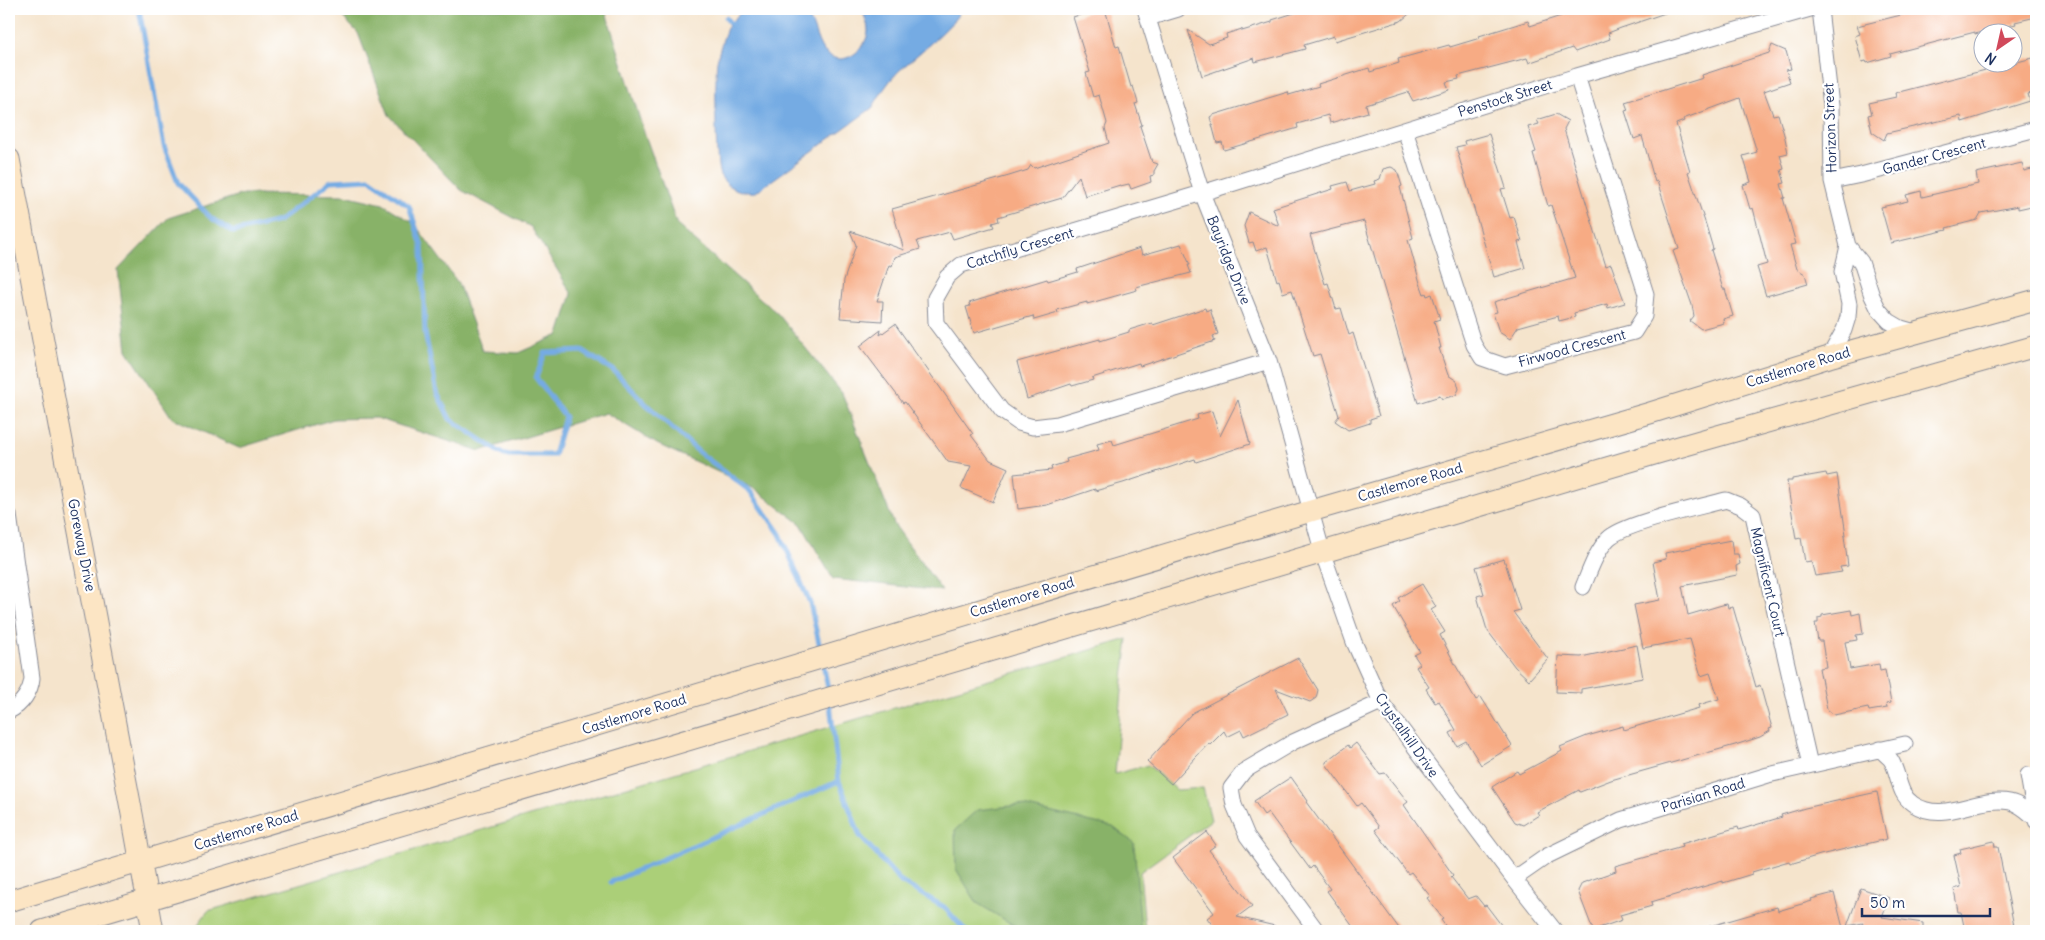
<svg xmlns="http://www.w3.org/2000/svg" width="2045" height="940" viewBox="0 0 2045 940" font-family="Delius,sans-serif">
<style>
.green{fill:#abcf78;stroke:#637f6b}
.forest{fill:#88b268;stroke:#527063}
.water{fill:#75abe3;stroke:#486da0}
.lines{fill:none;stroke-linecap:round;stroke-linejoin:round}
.stream{stroke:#75abe3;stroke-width:5}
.building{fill:#f7ab84}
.street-casing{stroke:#888a95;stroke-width:17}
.secondary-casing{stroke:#888a95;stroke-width:23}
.street{stroke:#fff;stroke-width:15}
.secondary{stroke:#fce5c4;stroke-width:21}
.labels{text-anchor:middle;stroke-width:4.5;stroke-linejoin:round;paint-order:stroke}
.street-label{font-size:14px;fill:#1b2f5e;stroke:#fff}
</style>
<rect width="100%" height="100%" fill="#fff"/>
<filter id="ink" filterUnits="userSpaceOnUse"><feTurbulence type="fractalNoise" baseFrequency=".02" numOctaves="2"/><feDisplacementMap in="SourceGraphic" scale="10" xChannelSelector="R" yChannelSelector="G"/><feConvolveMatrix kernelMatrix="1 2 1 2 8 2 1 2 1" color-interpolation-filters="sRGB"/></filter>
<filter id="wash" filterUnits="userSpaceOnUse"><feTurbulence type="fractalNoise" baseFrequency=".0096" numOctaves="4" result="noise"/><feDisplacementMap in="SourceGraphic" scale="20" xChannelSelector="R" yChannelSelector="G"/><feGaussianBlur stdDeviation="1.12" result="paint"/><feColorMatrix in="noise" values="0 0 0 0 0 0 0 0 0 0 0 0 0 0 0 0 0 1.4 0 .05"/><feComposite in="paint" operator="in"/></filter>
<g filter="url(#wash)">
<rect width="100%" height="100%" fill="#f5e4cc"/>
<!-- green -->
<path class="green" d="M1128,639L1123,678L1115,774L1148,765L1177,790L1203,788L1211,820L1140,872L1145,931H193L208,911Z"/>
<!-- forest -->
<path class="forest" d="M335,9H605L643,129L677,225L778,314L842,393L894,524L942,591L833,579L801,524L755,489L657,444L606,413L480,451L376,418L334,419L239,448L172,418L127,350L118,270L168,218L243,194L345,195L383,204L414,223L458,283L483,351L518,353L559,335L572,294L531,227L461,190L389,115L358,33Z
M1019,805L1113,827L1134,843L1141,931H1023L977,903L956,869L955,830L977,810Z"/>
<!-- water -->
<path class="water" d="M745,9H800C804,14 809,19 812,24C817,35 819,52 832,57C848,65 867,47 868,31C868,23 864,16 862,9H961C955,26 912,58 897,73C887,83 880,95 872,108L756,192C741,193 728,189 720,175C715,166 715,75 717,61C719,51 723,38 727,28C730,21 740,14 745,9Z"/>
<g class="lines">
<!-- stream -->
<path class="stream" d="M139,9L164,146L178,183L211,218L233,232L279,221L331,181L370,179L409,206L422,246L425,333L437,393L450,419L504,455H554L565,417L536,378L545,353L582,351L613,370L646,404L701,454L750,491L780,534L810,603L821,652
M726,18L734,28
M823,663L829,694
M830,703L839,781L860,836L901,882L944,907L966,931
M611,882L839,781
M490,931L494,928"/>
</g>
<g id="blocks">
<!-- building -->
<path class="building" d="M1099,9H1105L1116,47L1119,46L1131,87L1133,86L1138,103L1135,104L1142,125L1140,126L1152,162L1158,164L1154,171V175L1150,176L1151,182L1131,189L1129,184L1120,186V185L1085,196L1079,176L1062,198L998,217L999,221L992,223L994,227L953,239L950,232L917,241L920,249L895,257L892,266L889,265L877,301H883L882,321L840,318L844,280L856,245L850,231L904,250L892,209L1009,176L1028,170L1031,165L1034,168L1109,143L1105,128L1107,123L1099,95L1093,97L1086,73L1090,72L1073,17Z
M1307,9H1415L1401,21L1335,41L1334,36L1304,45L1305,49L1255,62L1254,58L1202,76L1188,30L1209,44L1227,38L1226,34L1242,29V31L1272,22V20Z
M1566,9H1670L1671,11L1621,28L1608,33L1610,39L1575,52L1572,48L1531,62L1529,63L1527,58L1458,76L1459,79L1446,82L1449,90L1413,101L1408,92L1366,105L1368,112L1330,123L1328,115L1297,124L1298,128L1224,150L1222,142L1217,143L1210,117L1213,115L1288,92L1289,95L1319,86L1318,84L1369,68L1370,72L1399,63L1398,59L1449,45L1450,47L1480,38L1479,36L1528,21L1530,26L1561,16L1559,11Z
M1912,9H2036V17L2015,22L2016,24L1975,34V32L1890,54L1891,56L1867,63L1866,61L1862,62L1855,36L1860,34L1857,26L1913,12Z
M1772,45L1786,51L1791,69L1786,70L1790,82L1764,91L1773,115L1778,114L1785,138L1788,153L1780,155L1784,169L1781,170L1785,183L1781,184L1785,198H1783L1796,244L1790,245L1797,269L1805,274L1808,284L1766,296L1757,267L1767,264L1753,208L1750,209L1743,185L1751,182L1743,156L1757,152L1740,98L1683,119L1684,121L1676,124L1690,171L1688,172L1706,225L1713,249L1711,250L1723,289H1725L1733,316L1723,319L1724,323L1701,329L1690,321L1694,316L1692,305L1673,251L1679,249L1657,181L1655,182L1642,136L1634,139L1625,111L1628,110L1625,102L1703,78L1702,75L1769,53Z
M2033,58L2036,68V92L2028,94L2030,101L1962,122L1961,116L1887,133L1884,140L1872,132L1868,115L1872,114L1869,103L1896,97L1895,93Z
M1556,114L1568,121L1564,129L1592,222L1606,266L1611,264L1625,303L1608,308L1607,304L1574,313L1575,317L1559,321L1558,316L1518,327L1510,339L1499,332L1493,313L1497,312L1494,302L1575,278L1551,205L1548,206L1533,153L1536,152L1528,127L1539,124L1537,120Z
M1489,134L1506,188L1501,189L1510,218L1514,217L1522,241L1518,242L1525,268L1494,277L1456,147L1465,145L1464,141Z
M2022,163L2024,171L2036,168V205L2018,209V206L1981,213L1977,220L1946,228L1947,230L1891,243L1881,207L1908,201L1906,195L1921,191L1922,197L1978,184L1976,173Z
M1391,167L1397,170L1402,186L1400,187L1413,238L1408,240L1420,283L1424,294L1426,293L1427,296L1432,294L1440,319L1434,321L1441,348H1439L1448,375L1457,381L1459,389L1456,395L1442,399L1440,396L1418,403L1364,221L1310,235L1325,284L1328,283L1336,309L1341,308L1349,335L1353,333L1379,416L1370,419V423L1348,430L1335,421L1339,416L1320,354L1313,356L1292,290L1283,293L1279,280L1277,281L1267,247L1256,251L1253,242L1249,243L1244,226L1249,212L1279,226L1273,208L1333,189L1332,186L1347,182L1350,191L1375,184L1374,181L1380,179L1383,169Z
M1181,244L1190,265H1188L1191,273L1136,287L1137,290L1087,304V302L1057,310L1058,313L1034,320L1033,316L974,333L966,307L970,306L969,303L1047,279L1048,281L1078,272L1077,269L1140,248L1142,255Z
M1205,308L1206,311L1210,309L1218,334L1213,336L1215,341L1140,366L1139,363L1092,378L1093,380L1072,386L1071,384L1027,399L1017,362L1100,339V341L1129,332V330L1152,323L1153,325Z
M895,324L973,434L971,435L990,460L1008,468L993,502L961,488L971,466L948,462L905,402L903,403L860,346L881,330L880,335Z
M1238,400L1250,444L1196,462L1195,459L1123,483L1095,491V489L1047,505L1018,509L1014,474L1052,470L1051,467L1067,462L1066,459L1099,450L1097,444L1112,440L1114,445L1198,419L1197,415L1212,411L1220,436Z
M1826,473L1827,476L1837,474L1846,535L1844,536L1848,566L1840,567L1842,572L1815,576L1811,561L1805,562L1801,538L1796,539L1787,481H1792V479Z
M1731,540L1733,554H1738L1740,564L1736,566L1737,575L1682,586L1688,615L1722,605L1727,604L1728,608L1733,607L1756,687L1760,685L1772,728L1769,729L1770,731L1760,737L1735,745L1611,780L1580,792L1579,790L1537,812L1539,815L1523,825L1515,822L1492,787L1517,771L1519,774L1562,751L1560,747L1587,736L1623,726L1624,730L1699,708L1698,705L1719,699L1710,673L1701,676L1690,639L1643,648L1634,605L1660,600L1653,562L1666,559L1665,553Z
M1504,559L1520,610L1513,612L1548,659L1529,680L1515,667L1487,630L1477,596L1484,594L1476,567Z
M1422,584L1436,607L1431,610L1445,632L1440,635L1456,666L1476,700L1481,697L1512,746L1481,765L1466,741L1457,746L1450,733L1456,730L1439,701L1435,703L1426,689L1429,687L1416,667L1420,664L1414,655L1420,652L1393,606L1400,601L1398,598Z
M1851,610L1852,615L1860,613L1863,634L1856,635L1857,640L1845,642L1850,669L1879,664L1880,671L1885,670L1891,703L1886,704L1887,708L1869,711L1868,708L1834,715L1827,709L1819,668L1826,667L1822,641H1818L1815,623H1818V618L1822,617V615Z
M1637,645L1643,678L1581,689V693L1556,692L1558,656L1581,657Z
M1298,658L1318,690L1316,698L1310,702L1276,689L1288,714L1244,736L1241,730L1227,737L1224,731L1210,745L1209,743L1171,784L1147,762L1192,713Z
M1356,743L1380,774L1385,773L1408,802L1404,805L1453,875L1451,877L1468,899L1476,896L1484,906L1486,905L1502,926L1495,931H1449L1441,920L1443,919L1427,898L1430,896L1411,872L1408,874L1375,830L1379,827L1361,803L1357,806L1326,764V762L1348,745L1350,748Z
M1291,777L1308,801L1306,802L1401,931H1356L1327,891L1330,889L1313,866L1310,869L1268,812L1264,815L1254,801Z
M1877,792L1887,839L1820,855L1790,864L1789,861L1752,872V874L1723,883V881L1651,902L1652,906L1620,915L1622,920L1593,930L1578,891L1582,883L1616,871L1615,866L1682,847L1681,844L1738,827L1739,830L1782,817L1781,815L1805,808Z
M1207,832L1216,845L1209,850L1252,906L1237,917L1275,926V931H1217L1207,918L1214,913L1173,858Z
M1994,841L1995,847H1998L2015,931H1965L1961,912H1958L1954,889L1961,887L1954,855L1961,853L1960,849Z
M1861,888L1889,898L1882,917L1923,923V931H1860L1863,923L1847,926Z
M1834,893L1843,928L1828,931H1708L1707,927L1777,907L1778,911L1812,901L1811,899Z"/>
</g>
</g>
<g filter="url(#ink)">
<use href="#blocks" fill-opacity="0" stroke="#888a95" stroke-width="1"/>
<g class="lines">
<defs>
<path id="street" d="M1145,9L1202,193L1269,361L1323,554L1354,642L1381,702L1514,879L1555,931
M1820,9L1831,106L1832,181L1848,246L1861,262L1872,296L1879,310L1889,321L1901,328L1915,332
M1148,18L1178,9
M1405,130L1474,345L1482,358L1505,366L1634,332L1644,316L1646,294L1577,76
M1832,181L1861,175L2036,129
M1829,357L1844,330L1848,317L1849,304L1842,272L1848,246
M1269,361L1058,424L1033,427L1019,423L1002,411L936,323L935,298L947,277L961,265L1202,193L1577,76L1810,9
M9,515L32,678C31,691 22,705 9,711
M1583,587C1590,570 1596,552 1608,539C1624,523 1701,507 1726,500L1741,506L1753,515L1810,765
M1880,749C1883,753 1888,756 1891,760C1900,775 1897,793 1913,804C1945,825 1977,795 2010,802C2020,804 2028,812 2035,818
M2028,775L2036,821
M1514,879L1547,856L1621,820L1768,775L1905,744
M1317,931L1247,836L1234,805L1231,788L1244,771L1293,742L1381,702"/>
<path id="secondary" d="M9,159L132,814L153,931
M9,901L1311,511L1650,413L1829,357L2036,300
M42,931L1661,452L2036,346"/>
</defs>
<!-- street casing -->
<use href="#street" class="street-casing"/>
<!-- secondary casing -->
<use href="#secondary" class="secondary-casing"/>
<!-- street -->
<use href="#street" class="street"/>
<!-- secondary -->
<use href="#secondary" class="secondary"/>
</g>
</g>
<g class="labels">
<!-- street labels -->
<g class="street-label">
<text transform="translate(1505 98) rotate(-17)" y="5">Penstock Street</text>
<text transform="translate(1830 128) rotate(-92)" y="5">Horizon Street</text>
<text transform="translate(1934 156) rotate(-15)" y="5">Gander Crescent</text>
<text transform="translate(1020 248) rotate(-17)" y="5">Catchfly Crescent</text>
<text transform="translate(1229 260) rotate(68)" y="5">Bayridge Drive</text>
<text transform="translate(1572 348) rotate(-15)" y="5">Firwood Crescent</text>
<text transform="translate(1798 367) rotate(-17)" y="5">Castlemore Road</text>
<text transform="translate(1410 482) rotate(-16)" y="5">Castlemore Road</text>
<text transform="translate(82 545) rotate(79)" y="5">Goreway Drive</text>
<text transform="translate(1768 582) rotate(77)" y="5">Magnificent Court</text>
<text transform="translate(1022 597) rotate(-17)" y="5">Castlemore Road</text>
<text transform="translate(634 714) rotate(-17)" y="5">Castlemore Road</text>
<text transform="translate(1407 735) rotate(55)" y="5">Crystalhill Drive</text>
<text transform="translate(1703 795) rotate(-17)" y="5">Parisian Road</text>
<text transform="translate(246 830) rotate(-17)" y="5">Castlemore Road</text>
</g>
</g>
<!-- margin -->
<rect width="2045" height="940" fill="none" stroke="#fff" stroke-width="30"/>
<!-- north arrow -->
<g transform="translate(1998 48) rotate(214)"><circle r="24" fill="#ffffff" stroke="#a4acbf"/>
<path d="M0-4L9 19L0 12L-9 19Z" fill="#d1495b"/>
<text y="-8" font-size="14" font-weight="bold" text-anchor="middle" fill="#1b2f5e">N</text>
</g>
<!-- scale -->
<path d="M1862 908v8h128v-8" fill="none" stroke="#1b2f5e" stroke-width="2.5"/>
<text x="1870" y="908" font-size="15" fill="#1b2f5e" stroke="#ffffff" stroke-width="4" paint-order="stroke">50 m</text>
</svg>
